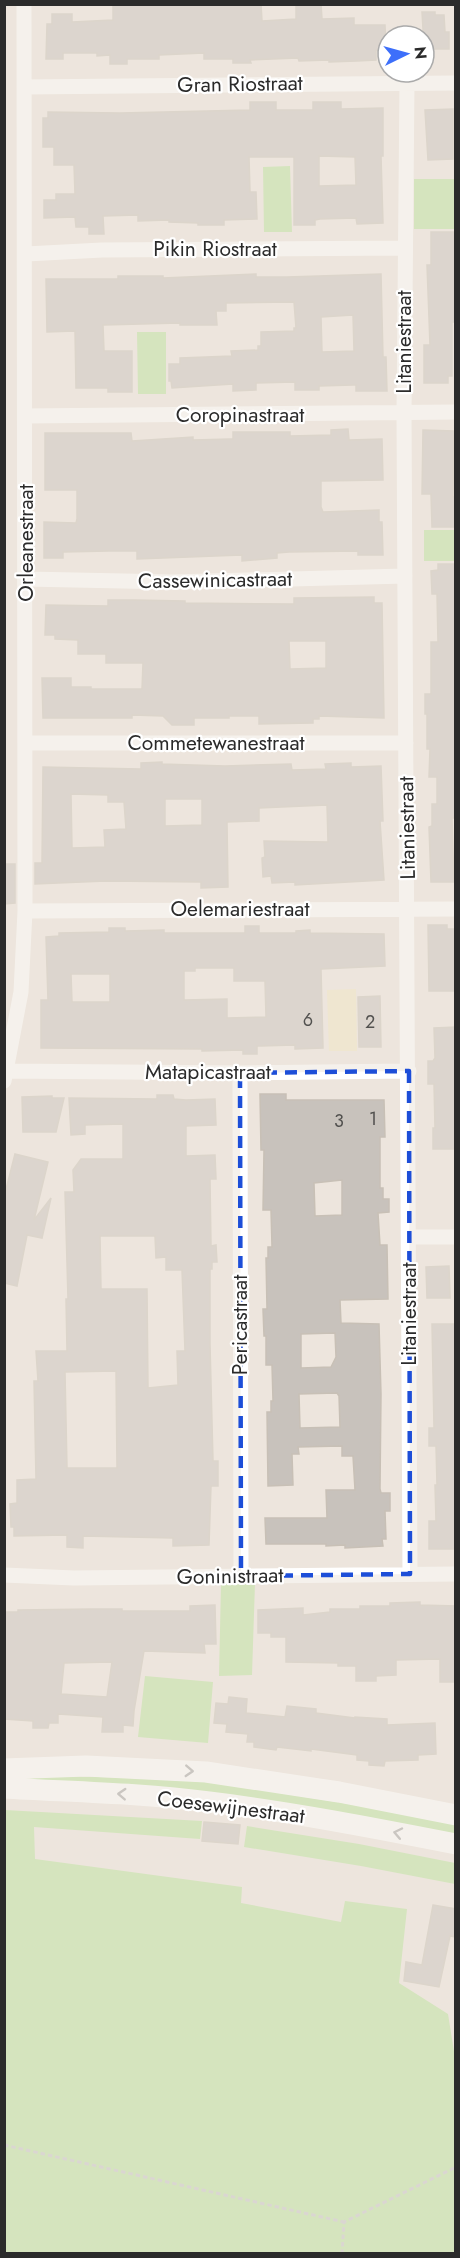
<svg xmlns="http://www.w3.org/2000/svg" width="460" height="2258" viewBox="0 0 460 2258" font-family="Jost,sans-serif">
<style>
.green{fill:#b8e399}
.sand{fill:#f2e6c0}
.building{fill:#c8c2bc;stroke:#c8c0b6;stroke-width:1.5;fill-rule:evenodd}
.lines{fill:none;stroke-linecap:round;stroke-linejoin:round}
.path{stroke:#c4c4c4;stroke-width:3;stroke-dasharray:4.5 3;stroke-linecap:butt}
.street{stroke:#fff;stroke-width:15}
.secondary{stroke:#fff;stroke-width:21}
.oneway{stroke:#a0a0a0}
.marked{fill:none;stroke:#1d4ed8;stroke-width:4.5;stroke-dasharray:12 8;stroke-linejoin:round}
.labels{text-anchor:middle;stroke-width:4.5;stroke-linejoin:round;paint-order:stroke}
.number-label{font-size:18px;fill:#52514f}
.street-label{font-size:21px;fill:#2b2b2b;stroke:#fff}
</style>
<rect width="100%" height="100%" fill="#ede5dd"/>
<!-- green -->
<path class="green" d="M290,166L292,232H264L263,167Z
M414,179H455V229H414Z
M137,332H166V394H138Z
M424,530H455V561H424Z
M255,1583L252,1675L219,1676L221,1584Z
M145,1676L213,1682L208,1743L138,1737Z
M30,1775L200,1780L455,1821V1836L27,1782L26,1776Z
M5,1810L202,1821L200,1839L34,1827L35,1859L242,1887L241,1903L341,1922L345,1901L407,1909L399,1983L448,2014L456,2064L455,2253H5Z
M247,1826L359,1844L455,1863V1884L361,1866L244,1847Z"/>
<!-- sand -->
<path class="sand" d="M356,989L357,1051H329L327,990Z"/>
<!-- building -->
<path class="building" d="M113,4H261L262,21L296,19V4H321L322,19L354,18V25H385L386,50H376V60L357,61L329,62V60L299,61L298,58L250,60L251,63H233V59H204V53L159,55V59H127V64H110V55L97,56V53H63V59H46L47,24H52V14H72V22L113,20Z
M422,12H435V15H444L445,32H449V49H431V46H424Z
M250,102H276V110H313V102H341V109L383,108V156H381L383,223L357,224L356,218L320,219L315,220V225H294V157H249L250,192H256L257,219L224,220V225H198V223L169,222V220L138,221V215L103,216L104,234H89V227H76L75,217L44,218V200H56V194H75L74,165H54V147H43V118H48V112L120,113L250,110ZM319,156L355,157L356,185L319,186Z
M453,109V159L428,160L425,110Z
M431,232H456V322H452V376H448V383H424V345H430L427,265H431Z
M256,274V277H287L381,274L383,357H386L387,391H356V385H353L319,386V390H295V382L256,383V390L233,391V384L172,388L171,381H169V364H180V358L232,356L231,351L258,350V346H261V332L294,331V328H296L294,302L226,303V311H216L217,325H180V323L103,325L104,351H132V392H108V388H76L75,331L47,332L46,279H118V276H163V278ZM353,315L354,351L322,352L321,317Z
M348,429L349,440L382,439L383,480L321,481V507L323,512L379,510V522H382L383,555H358V551L289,552L277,553V558L242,561V555L137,559V551H109L63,552V558H44V522L76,523L77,519V490H45V433H131L132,441L193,437V440L230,439H233V432H290V436L331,435V430Z
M423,430L454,431L453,497H456V527H432L431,494H422Z
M438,564H456V818H452L454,882H431L429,827L432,826V804H437V777H429L430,749H427V714H425V694H431V642H438L437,594H432L431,571L438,570Z
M374,597V603H382L384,718L319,716V719H313V723L259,724V716H229V718H194V725H172L163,716L132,715V718H43L42,678H71V687H91V689H142L143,663H106V654H78V640L55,639V635H45L46,605L108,606V600H133L185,601V603L294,604V598ZM289,641H326V668L290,669Z
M162,762V764L225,766L291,764L292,770L326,769L325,764L351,763V767L381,766L383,821H380L384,880L295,885V882L272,883L271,876L263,877L262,858L265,857L264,841L328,842L327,805L259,808V821L227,822L228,887L201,888V882L106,881L35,884V863H42L43,767L141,769V763ZM71,794L108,795V802H124L126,829L104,830L105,847L72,848ZM165,799H202V825L165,826Z
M4,864H15V903L4,904Z
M428,925H447V929H456V991H429Z
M245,926H259V933H296V931L310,930V933L384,934L385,966L321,969L323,1048L295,1049V1045L260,1046H257V1054H243V1050L202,1051V1049L41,1048V1000H48L46,937L59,936V933L109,932V928H125V931L164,930V933H245ZM195,968H234V981H265L266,1017L227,1018V999L184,1000V971H195ZM71,974H110V1002H72Z
M380,996L381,1047H359L358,997Z
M456,1027V1149H433V1128H435L434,1084H428V1061H433L435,1058L434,1028Z
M260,1094H286V1100H384L385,1137H380V1188H383V1199H389V1212L378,1213L380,1245H387L388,1299L340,1300L341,1323L379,1324L381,1394L380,1489L381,1493H390V1511H385L386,1539H382L383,1546L345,1548V1545L326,1546V1544H266L265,1518H327L326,1490H355L353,1456H342V1446L298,1447L299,1454H292L293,1485L268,1486L267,1412H271V1401H273L272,1365H266V1336H264L263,1309H267L266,1258H268V1247H272L271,1210H263L264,1150H261ZM342,1180V1215L315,1216L314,1183ZM335,1333L336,1357L331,1367L301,1368V1334ZM337,1393L339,1396L340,1427L300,1428L299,1394Z
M157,1095H173L174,1099L186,1100L215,1099L216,1125L186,1126V1156L215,1155L216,1179H210L211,1246L216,1245L217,1262H212V1269H210V1344L213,1461H218V1486H211L209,1545L173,1546V1538L83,1536V1548L67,1547V1535L14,1536V1527H11L10,1504L17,1503V1480L36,1479L34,1381H38L36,1351H67L66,1299H68L65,1192H74L73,1170L81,1159H123V1124L85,1125V1134L71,1135L69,1098L157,1099ZM100,1236H155L156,1258L166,1257V1270H182L185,1351H177L178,1385L148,1388L147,1289H101ZM116,1371L117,1468H67L65,1372Z
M52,1096V1098H64L56,1132H23L22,1097Z
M15,1154L48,1162L34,1220L51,1198L42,1238L27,1235L17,1286L4,1283V1197Z
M449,1266L450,1298H427L426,1267Z
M432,1324H456V1549H429V1521H436L435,1485H437L436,1446H429V1428H434Z
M420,1602V1605L456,1606V1682H440V1659L396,1660V1675L376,1676V1681H356V1666H338V1663L286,1662V1637H271V1633H258V1610L303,1608V1615L330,1612V1609H360V1606H390V1603Z
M215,1605L216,1644H204L205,1653L144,1651L134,1711L133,1726L123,1725V1732H102L103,1717L58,1714V1723H49L48,1728H33V1721L4,1719V1612H18V1610L92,1609H122V1611H190V1606ZM112,1662L107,1697L61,1694L64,1663Z
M229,1697L247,1699L246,1713L285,1717L287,1706L316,1709V1713L355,1718V1717L387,1719V1725L435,1723L436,1754L418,1755V1760L385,1761L384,1766L369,1765V1761L357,1760V1755L311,1749V1751L277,1747L276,1750L254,1747V1742H247L248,1734L226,1732L227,1724L214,1723L216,1703L228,1704Z
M204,1822L240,1825L238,1844L202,1841Z
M433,1905L456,1909V1937L450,1936L439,1987L404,1981L406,1962L422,1965Z"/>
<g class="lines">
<!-- path -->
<path class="path" d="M4,2145L344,2222
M342,2254L344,2222L456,2167"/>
<!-- street -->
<path class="street" d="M407,82L404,413L410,1574
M24,87L456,83
M26,254L102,250L405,248
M25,416L456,412
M26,579L172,582L405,576
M26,743H406
M25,911L456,909
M7,1071L240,1073L409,1071
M240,1073L241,1576
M4,1081L21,992L25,911L24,4
M409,1237H456
M4,1575L74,1578L456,1574"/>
<!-- secondary -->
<path class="secondary" d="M4,1769L86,1766L206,1772L339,1792L456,1815
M4,1788C73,1792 141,1793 209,1802C292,1812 374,1828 456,1844"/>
</g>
<!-- one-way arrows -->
<defs><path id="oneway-chevron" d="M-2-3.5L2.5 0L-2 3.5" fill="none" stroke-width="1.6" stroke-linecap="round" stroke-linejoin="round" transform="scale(1.5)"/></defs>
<g class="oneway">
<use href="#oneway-chevron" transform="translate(189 1771) rotate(3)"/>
<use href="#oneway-chevron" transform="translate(122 1794) rotate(-177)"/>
<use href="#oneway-chevron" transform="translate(398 1833) rotate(-168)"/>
</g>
<!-- marked area -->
<path d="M0 0H460V2258H0ZM409,1071L410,1574L241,1576L240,1073Z" fill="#ede5dd" fill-opacity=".55" fill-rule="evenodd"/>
<path class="marked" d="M409,1071L410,1574L241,1576L240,1073Z"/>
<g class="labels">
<!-- number labels -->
<g class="number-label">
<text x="308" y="1026">6</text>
<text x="370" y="1028">2</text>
<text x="373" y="1125">1</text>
<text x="339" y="1127">3</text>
</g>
<!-- street labels -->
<g class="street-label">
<text transform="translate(240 84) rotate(-1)" y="7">Gran Riostraat</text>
<text x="215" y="256">Pikin Riostraat</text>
<text transform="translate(404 342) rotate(-90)" y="7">Litaniestraat</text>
<text x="240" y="422">Coropinastraat</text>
<text transform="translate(26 543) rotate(-90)" y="7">Orleanestraat</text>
<text transform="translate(215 580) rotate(-1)" y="7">Cassewinicastraat</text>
<text x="216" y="750">Commetewanestraat</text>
<text transform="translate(407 828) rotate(-91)" y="7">Litaniestraat</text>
<text x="240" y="916">Oelemariestraat</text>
<text x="208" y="1079">Matapicastraat</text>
<text transform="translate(409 1314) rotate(-90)" y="7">Litaniestraat</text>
<text transform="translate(240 1325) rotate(-90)" y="7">Pericastraat</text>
<text transform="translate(230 1576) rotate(-1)" y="7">Goninistraat</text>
<text transform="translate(231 1807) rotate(7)" y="7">Coesewijnestraat</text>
</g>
</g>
<!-- border -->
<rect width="460" height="2258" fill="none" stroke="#2b2b2b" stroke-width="12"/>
<!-- north arrow -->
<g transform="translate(406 54) rotate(85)"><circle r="28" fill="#ffffff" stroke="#aaaaaa" stroke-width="1.5"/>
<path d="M0-4.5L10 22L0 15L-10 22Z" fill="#3d6ffa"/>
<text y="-9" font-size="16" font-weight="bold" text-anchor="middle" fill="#2b2b2b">N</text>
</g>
</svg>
